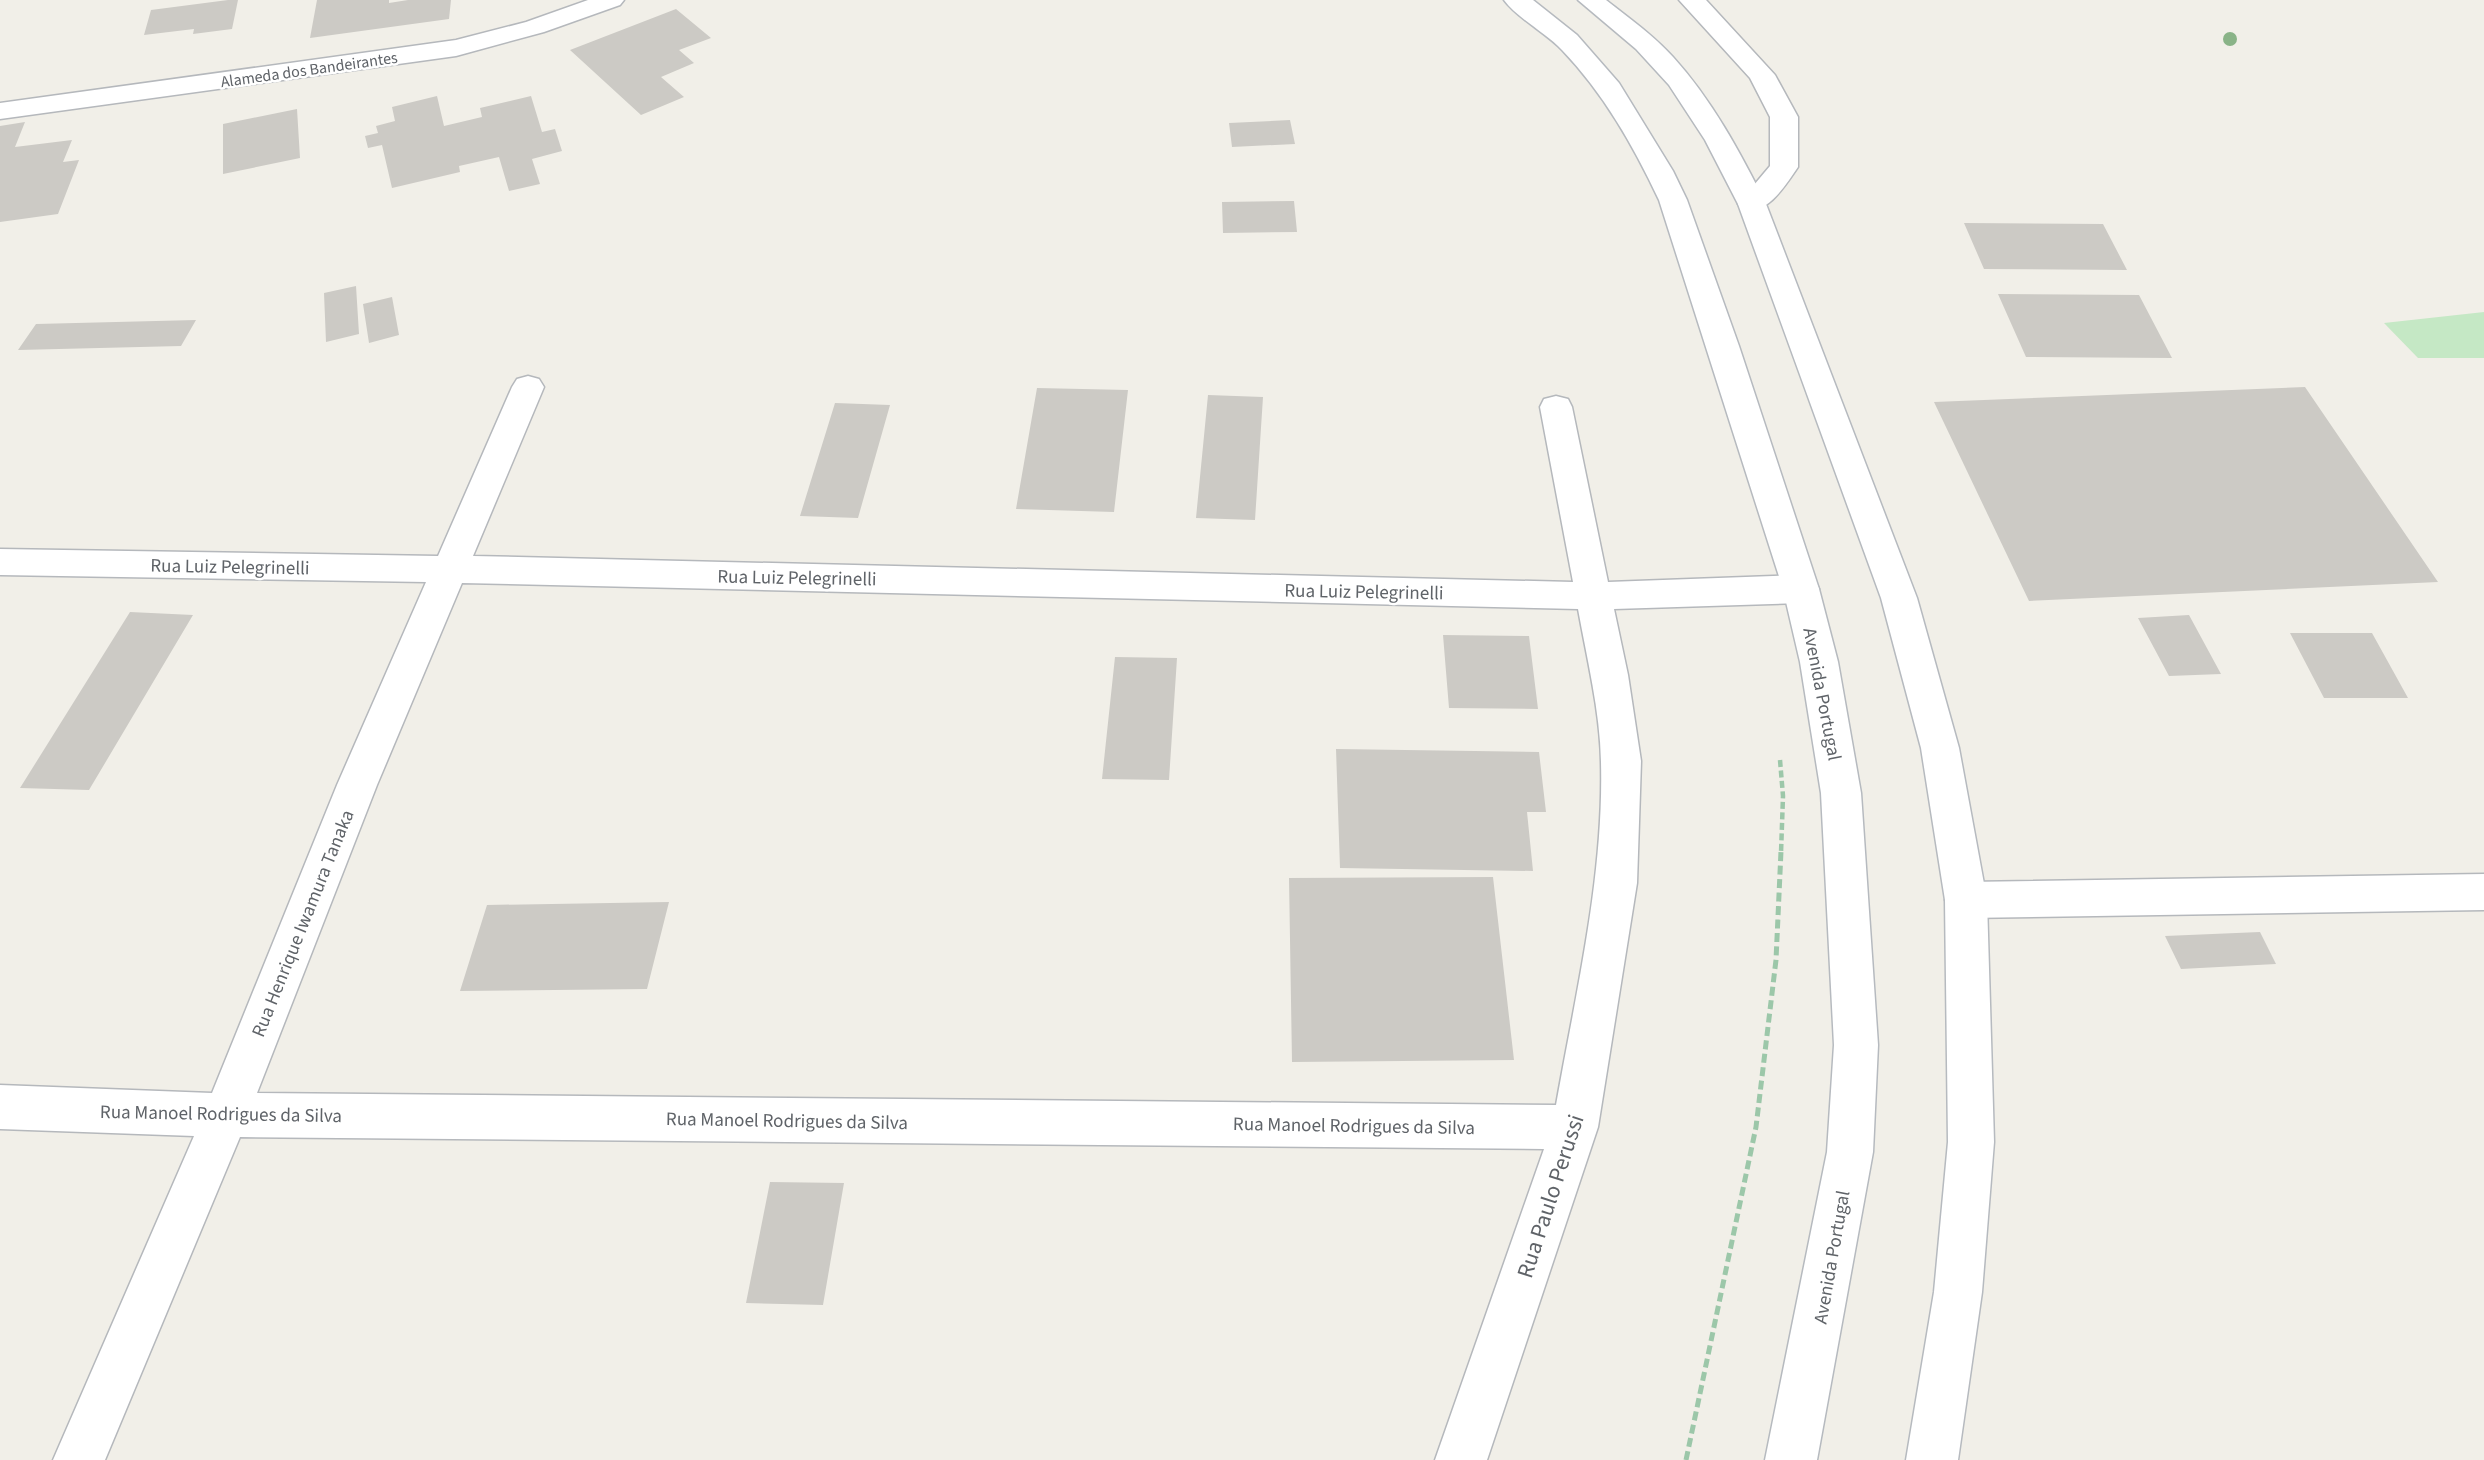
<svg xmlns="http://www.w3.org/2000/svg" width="2484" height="1460" viewBox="0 0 2484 1460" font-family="'Source Sans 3',sans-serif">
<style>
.green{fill:#c5e8c5}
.building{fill:#cccac5}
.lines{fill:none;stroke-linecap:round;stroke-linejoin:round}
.street-casing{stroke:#b5b8bc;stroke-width:3}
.secondary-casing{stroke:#b6babf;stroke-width:3}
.path-far1{stroke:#9cc7a9;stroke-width:4.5;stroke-dasharray:7 3.5;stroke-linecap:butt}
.path{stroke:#9cc7a9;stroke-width:5;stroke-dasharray:9 4.5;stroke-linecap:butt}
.street{fill:#fff;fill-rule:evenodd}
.secondary{fill:#fff;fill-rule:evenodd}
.tree{fill:#89b387}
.labels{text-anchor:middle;stroke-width:5;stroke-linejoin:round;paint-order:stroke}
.far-street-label{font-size:16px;fill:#5f6368;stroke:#fff}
.street-label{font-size:19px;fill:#5f6368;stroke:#fff}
.near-street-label{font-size:23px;fill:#5f6368;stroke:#fff}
</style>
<rect width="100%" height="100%" fill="#f1efe8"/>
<!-- green -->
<path class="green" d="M2484,312V358H2418L2384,323Z"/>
<!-- building -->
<path class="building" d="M228,0H238L232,29L193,34L194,29L144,35L151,10Z
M317,0H389V3L408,0H451L449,19L310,38Z
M676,9L711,38L679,50L694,63L661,77L684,97L641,115L570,50Z
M437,96L444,126L482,117L480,108L531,96L542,132L555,129L562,151L532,159L540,184L509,191L499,157L459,166L460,172L392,188L382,145L368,148L365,136L378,133L376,126L395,121L392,107Z
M297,109L300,158L223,174V124Z
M1290,120L1295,144L1232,147L1229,123Z
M25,122L15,147L72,140L63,162L79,160L58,214L0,222V126Z
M1294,201L1297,232L1223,233L1222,202Z
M1964,223L2103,224L2127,270L1984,269Z
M356,286L359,334L326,342L324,293Z
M1998,294L2139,295L2172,358L2026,357Z
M392,297L399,335L369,343L363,304Z
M196,320L181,346L18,350L36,324Z
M2305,387L2438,582L2029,601L1934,402Z
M1037,388L1128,390L1114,512L1016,509Z
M1208,395L1263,397L1255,520L1196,518Z
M835,403L890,405L858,518L800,516Z
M130,612L193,615L89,790L20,788Z
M2189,615L2221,674L2169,676L2138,618Z
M2290,633H2372L2408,698H2324Z
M1443,635L1529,636L1538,709L1449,708Z
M1115,657L1177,658L1169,780L1102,779Z
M1336,749L1539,752L1546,812H1527L1533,871L1340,868Z
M1493,877L1514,1060L1292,1062L1289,878Z
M669,902L647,989L460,991L487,905Z
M2260,932L2276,964L2181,969L2165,936Z
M770,1182L844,1183L823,1305L746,1303Z"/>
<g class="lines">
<defs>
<path id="street" d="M588,0H624L620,5L544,32L456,56L0,119V103L456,40L526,22Z
M1679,0H1706L1775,75L1798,117V167C1785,186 1767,216 1742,210L1738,204L1770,166V117L1750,78Z
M528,376L539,379L544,387L473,556L1573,582L1540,407L1544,399L1556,396L1568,399L1572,407L1608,582L1801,575L1814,579L1819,589L1814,599L1801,603L1614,609L1628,675L1641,761L1637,883L1598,1127L1487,1460H1435L1544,1149L240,1137L105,1460H53L194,1136L0,1129V1085L212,1093L337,785L426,582L0,575V549L438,556L512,387L517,379ZM462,583L1578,609C1587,659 1600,711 1601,762C1604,877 1576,992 1556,1105L257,1093L377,785Z
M2484,874V910L1966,918L1951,913L1945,900L1951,887L1966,882Z"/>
<path id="secondary" d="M1504,0H1533L1577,35L1619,83L1673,171L1687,200L1739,346L1819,589L1838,662L1861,793L1878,1045L1873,1152L1817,1460H1765L1827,1152L1834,1045L1821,793L1800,662L1783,589L1659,200C1633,145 1604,94 1562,50C1546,33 1517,18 1504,0Z
M1578,0H1606C1629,18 1653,35 1673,57C1712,100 1740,152 1766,204L1917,598L1959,748L1987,900L1994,1142L1982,1292L1958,1460H1906L1934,1292L1948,1142L1945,900L1921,748L1881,598L1738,204L1705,140L1669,85L1636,49Z"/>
</defs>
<!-- street casing -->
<use href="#street" class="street-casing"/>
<!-- secondary casing -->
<use href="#secondary" class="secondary-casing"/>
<!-- path-far1 -->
<path class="path-far1" d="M1780,760L1783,796L1781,853"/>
<!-- path -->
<path class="path" d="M1686,1460L1756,1127L1776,960L1781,851"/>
<!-- street -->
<use href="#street" class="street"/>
<!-- secondary -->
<use href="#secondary" class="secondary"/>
</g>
<!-- trees -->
<circle class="tree" cx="2230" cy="39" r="7"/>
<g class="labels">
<!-- far-street labels -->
<g class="far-street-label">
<text transform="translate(309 69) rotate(-8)" y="6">Alameda dos Bandeirantes</text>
</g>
<!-- street labels -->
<g class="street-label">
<text transform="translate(230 566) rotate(1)" y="7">Rua Luiz Pelegrinelli</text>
<text transform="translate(797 577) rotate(1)" y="7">Rua Luiz Pelegrinelli</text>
<text transform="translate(1364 591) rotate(1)" y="7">Rua Luiz Pelegrinelli</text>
<text transform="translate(1823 694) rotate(79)" y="7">Avenida Portugal</text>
<text transform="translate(302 923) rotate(-68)" y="7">Rua Henrique Iwamura Tanaka</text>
<text transform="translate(221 1113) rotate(1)" y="7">Rua Manoel Rodrigues da Silva</text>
<text transform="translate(787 1120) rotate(1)" y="7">Rua Manoel Rodrigues da Silva</text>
<text transform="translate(1354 1125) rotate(1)" y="7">Rua Manoel Rodrigues da Silva</text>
<text transform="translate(1831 1257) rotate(-80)" y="7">Avenida Portugal</text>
</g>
<!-- near-street labels -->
<g class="near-street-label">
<text transform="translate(1550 1196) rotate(-72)" y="8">Rua Paulo Perussi</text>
</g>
</g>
</svg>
